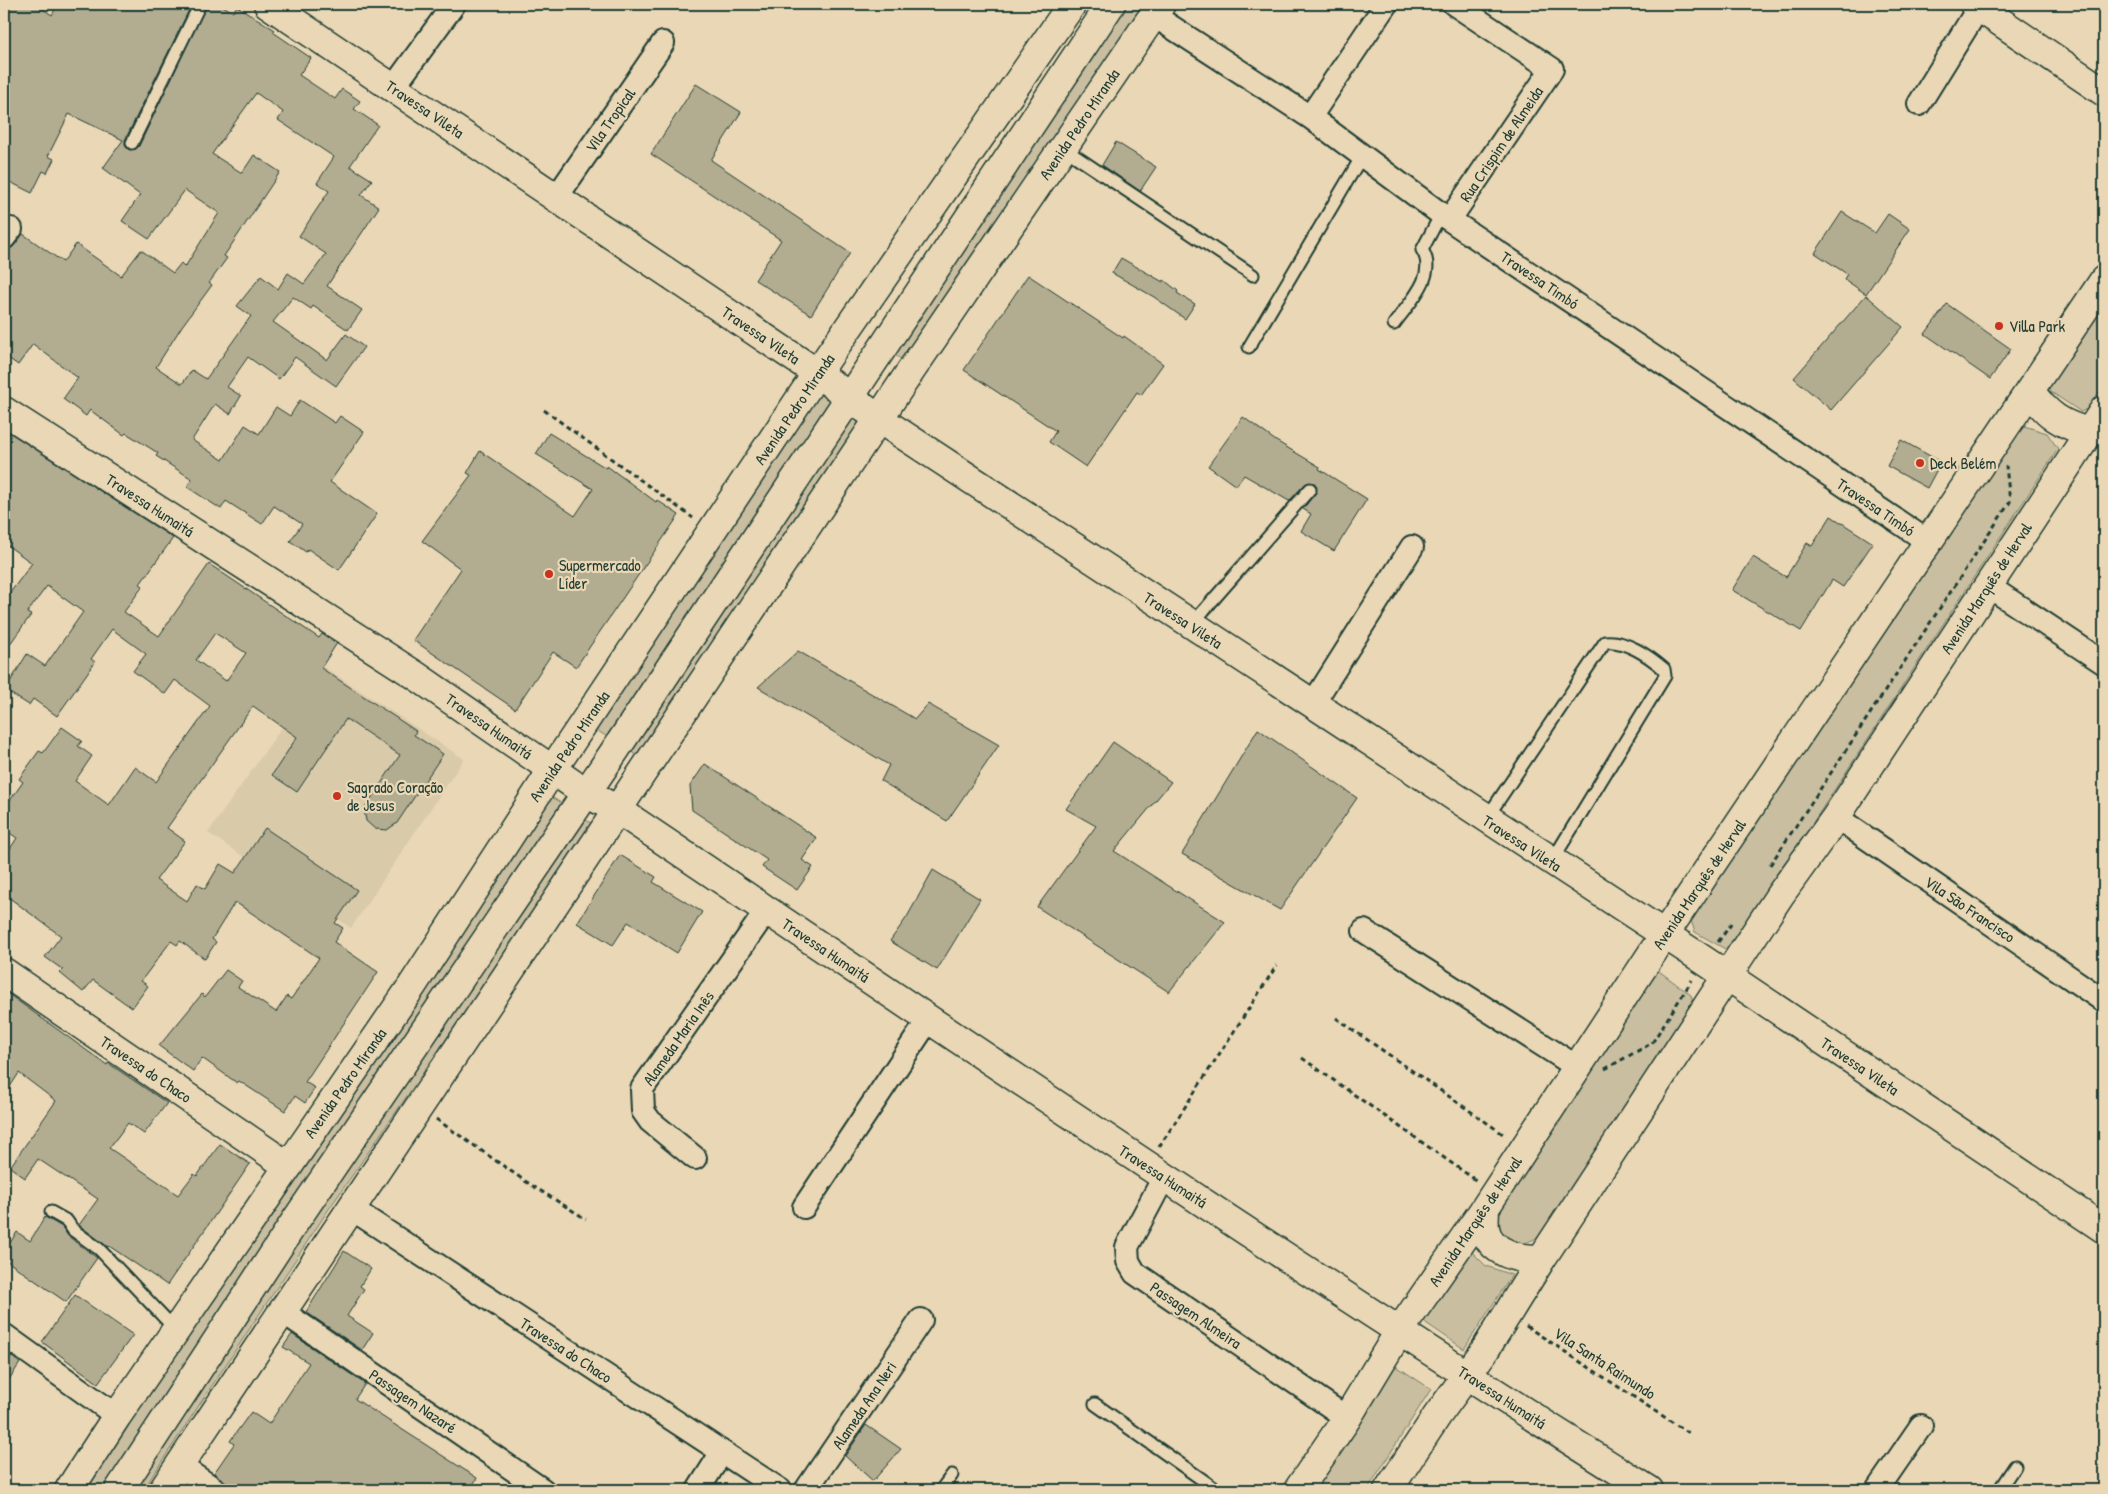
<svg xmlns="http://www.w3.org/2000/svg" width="2108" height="1494" viewBox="0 0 2108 1494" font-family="'Patrick Hand',sans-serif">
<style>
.built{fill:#d9caaa}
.green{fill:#c9bea0;stroke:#747e6a}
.building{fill:#b2ac91;stroke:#1f3d34;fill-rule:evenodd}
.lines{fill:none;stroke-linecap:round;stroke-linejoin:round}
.service-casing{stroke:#1f3d34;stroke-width:15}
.minor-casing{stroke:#1f3d34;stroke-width:26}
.tertiary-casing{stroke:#1f3d34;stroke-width:31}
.secondary-casing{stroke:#1f3d34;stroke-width:31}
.path{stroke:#1f3d34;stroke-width:3;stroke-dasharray:5 4;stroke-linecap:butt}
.service{stroke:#ead7b5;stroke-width:11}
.minor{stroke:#ead7b5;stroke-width:22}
.tertiary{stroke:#ead7b5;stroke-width:28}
.secondary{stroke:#ead7b5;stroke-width:28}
.poi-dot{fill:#c8321e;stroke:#ead7b5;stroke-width:2}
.labels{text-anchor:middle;stroke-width:4.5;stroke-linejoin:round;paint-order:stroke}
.street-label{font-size:16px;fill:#1f3d34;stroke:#ead7b5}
.poi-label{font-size:16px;fill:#1f3d34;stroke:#ead7b5;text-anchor:start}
</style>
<rect width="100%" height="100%" fill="#ead7b5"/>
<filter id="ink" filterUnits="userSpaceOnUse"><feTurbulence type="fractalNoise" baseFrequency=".02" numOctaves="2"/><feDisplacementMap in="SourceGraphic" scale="10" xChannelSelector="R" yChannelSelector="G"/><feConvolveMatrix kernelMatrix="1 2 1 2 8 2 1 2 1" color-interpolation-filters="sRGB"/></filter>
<g filter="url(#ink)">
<!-- built -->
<path class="built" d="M324,667L464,759L351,928L208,833Z"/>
<!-- green -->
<path class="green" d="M1119,4H1145L906,362L887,350Z
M2104,295V384L2088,408L2081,412L2045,388Z
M813,390L835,403L612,740L590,726Z
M849,407L865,419L638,756L623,747Z
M2021,425L2047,433L2058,449L1732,946L1727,950L1695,932L1690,918Z
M547,794L567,807L105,1490H79Z
M579,816L594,825L329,1209L143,1490H123Z
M1659,971L1691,995L1693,1003L1539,1237L1523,1244L1503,1237L1494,1213L1653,973Z
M1469,1249L1486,1266L1512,1275L1464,1349L1420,1319Z
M1393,1364L1431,1389L1367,1490H1313Z"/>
<!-- building -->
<path class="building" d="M4,4H35L52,15L58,4H192L125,140L126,147L129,150L136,149L139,146L207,4H220L233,12L237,6L275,30L273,32L311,58L299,75L335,99L342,89L360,101L354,109L378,125L350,166L372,180L361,195L379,207L327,286L362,310L348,330L313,306L311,309L293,297L273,322L327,360L346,334L364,347L336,386L295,357L279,379L248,357L227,387L241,396L230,414L215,404L192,440L223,460L245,425L259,434L276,407L290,416L300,400L335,423L340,416L364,432L330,482L377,514L339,570L308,549L306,552L290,541L302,524L274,506L262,524L226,501L221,509L187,487L192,479L156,456L158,453L126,433L124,435L90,410L86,416L63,399L78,378L33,344L18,365L4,355V251L14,246L23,234L63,262L76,244L121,276L141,250L173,273L181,263L185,267L219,213L185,190L149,239L122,221L140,195L103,168L123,140L69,114L48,156L54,159L47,173L43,171L32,193L4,179ZM256,93L283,112L278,120L334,157L317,183L329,191L299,236L326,254L304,284L288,273L278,289L261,276L237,306L251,316L206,379L192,370L182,384L156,367L182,326L212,285L209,283L227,258L224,256L280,172L254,155L242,173L212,154Z
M696,84L741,112L711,160L850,253L811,315L755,280L781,240L651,154Z
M1116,142L1156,167L1140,191L1102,165Z
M1842,212L1875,233L1888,214L1910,229L1866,294L1844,279L1847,274L1815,253Z
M1121,258L1163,282L1164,280L1178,291L1177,293L1195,304L1185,319L1154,297L1112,273Z
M1028,275L1123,338L1124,336L1163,364L1141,395L1137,392L1086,467L1049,442L1056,431L964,370Z
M1866,295L1903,327L1831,410L1794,378Z
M1947,304L2011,349L1990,379L1925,334Z
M1243,417L1276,441L1320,467L1319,469L1367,499L1334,551L1301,531L1311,514L1303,509L1317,491L1315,483L1305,484L1289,501L1244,475L1236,486L1208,466Z
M4,429L173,538L140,584L143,586L124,612L159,636L209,564L319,638L322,634L337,643L321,668L416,731L414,735L443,754L397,823L387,830L375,829L366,821L364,809L400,755L346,719L297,792L272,775L297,737L253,706L167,828L185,841L156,880L187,901L197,884L205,889L220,864L235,873L265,828L357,890L335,923L343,928L334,942L378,972L305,1082L315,1088L305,1103L295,1096L285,1111L239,1081L237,1083L202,1058L193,1071L159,1046L202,994L205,997L226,970L242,981L238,987L276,1012L287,996L291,999L319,958L235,902L212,939L216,942L205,959L180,941L177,945L171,941L141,981L148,986L132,1008L93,980L83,992L60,973L63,970L45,957L61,936L4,894V858L17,838L4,829V809L23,782L19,779L39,751L43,753L62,727L82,741L78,746L92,756L75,781L109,805L135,767L156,782L210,706L175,680L165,694L133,671L146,654L112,629L91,659L95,662L57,716L33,699L29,705L5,690L27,654L45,666L83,612L47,586L27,613L31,615L4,652V601L32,563L4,543ZM215,633L246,653L226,681L196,660Z
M549,433L606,468L607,466L656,502L657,500L679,515L576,667L553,652L515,709L413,640L461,569L422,541L471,475L467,473L480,451L575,516L593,489L536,454Z
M1901,440L1941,462L1927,488L1887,466Z
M1831,516L1873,543L1843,587L1832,580L1801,631L1732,590L1753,557L1786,577L1807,543L1812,546Z
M798,651L915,719L928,704L999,745L947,821L881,781L889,765L758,687Z
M1258,729L1357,798L1280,910L1182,854Z
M1113,742L1171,782L1114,851L1225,922L1169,992L1037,907L1096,826L1066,809Z
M705,764L817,838L802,860L813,867L797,890L762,867L767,860L692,810L690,786Z
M620,855L656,877L653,882L702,912L677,953L628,922L613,945L577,923Z
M933,870L980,899L937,970L890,941L907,917Z
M4,991L107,1065L108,1063L167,1103L144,1134L128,1123L109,1148L178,1195L194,1174L197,1176L220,1144L250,1164L167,1285L109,1246L108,1247L79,1225L98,1199L38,1159L25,1178L10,1167L56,1101L19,1073L4,1096Z
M45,1217L62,1227L68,1236L97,1258L66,1302L4,1259V1252L17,1232L30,1241Z
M344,1251L371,1269L360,1286L364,1289L347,1316L373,1333L362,1350L306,1312Z
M75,1295L133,1335L98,1383L42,1342Z
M292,1334L365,1384L355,1399L477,1478L470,1490H229L227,1484L214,1473L234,1444L230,1441L251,1412L269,1424L309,1363L283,1347Z
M4,1351L20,1363L4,1387Z
M866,1425L901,1449L873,1481L845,1456Z"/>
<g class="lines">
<defs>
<path id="service" d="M132,143L200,4
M1063,148L1253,275
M1394,324C1408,304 1439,275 1422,250L1441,214
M1249,347L1362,156
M1192,624L1310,489
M1486,819L1605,642C1624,639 1649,656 1664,669L1665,676L1552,861
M51,1212L67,1221L73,1230L99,1249L176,1330
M1095,1404L1217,1490
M941,1490L952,1475
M1999,1490L2015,1466"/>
<path id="minor" d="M1153,15L1310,117L1441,214L1930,543
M393,88L454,4
M1919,104L1979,7
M1310,117L1386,4
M556,198L663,43
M1450,219L1552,69L1454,4
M4,238L11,229
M1988,586L2104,663
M1312,705L1412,547
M1836,817L2104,1001
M1364,931L1577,1067
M695,1158L650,1121L643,1111L642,1089L767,910
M1164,1177L1127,1247L1128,1261L1135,1273L1347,1418
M804,1207L929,1019
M352,1209L780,1490
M283,1312L543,1490
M4,1335L117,1416
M180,1466L216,1490
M698,1490L722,1452
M806,1490L921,1320
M1877,1490L1921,1426"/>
<path id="tertiary" d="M268,4L817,373L879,419L1705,961L2104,1229
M1974,4L2104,92
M4,411L415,675L586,793L618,810C960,1040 1300,1272 1649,1490
M4,972L288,1166"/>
<path id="secondary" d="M2031,392C2047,415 2062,425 2090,432
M1485,1208C1485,1214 1484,1221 1485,1228C1489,1253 1521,1261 1542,1258
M69,1490L117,1416L412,986L553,769L817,373L1072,4
M119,1490L296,1220L614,752L1111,4
M163,1490L908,375L1161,4
M1298,1490L1347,1418L1400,1330L1485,1208L1664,935L2104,280
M1388,1490L1437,1416L1485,1350L1542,1258L1780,895L1836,817L2104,410"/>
</defs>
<!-- service casing -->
<use href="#service" class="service-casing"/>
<!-- minor casing -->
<use href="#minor" class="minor-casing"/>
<!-- tertiary casing -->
<use href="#tertiary" class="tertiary-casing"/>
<!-- secondary casing -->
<use href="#secondary" class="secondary-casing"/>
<!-- path -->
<path class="path" d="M544,410L693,518
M1770,865L2010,502L2006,466
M1718,942L1732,923
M1336,1018L1506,1136
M1302,1058L1477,1181
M1605,1069L1652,1043L1692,980
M436,1119L525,1181L586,1219
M1159,1147L1277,965
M1526,1326L1690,1434"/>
<!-- service -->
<use href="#service" class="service"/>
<!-- minor -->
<use href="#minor" class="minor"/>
<!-- tertiary -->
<use href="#tertiary" class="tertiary"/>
<!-- secondary -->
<use href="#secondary" class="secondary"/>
</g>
</g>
<!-- markers -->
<g class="poi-dot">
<circle cx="1999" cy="326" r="5"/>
<circle cx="1920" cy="463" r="5"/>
<circle cx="549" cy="574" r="5"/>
<circle cx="337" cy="796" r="5"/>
</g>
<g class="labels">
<!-- street labels -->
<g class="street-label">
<text transform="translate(425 109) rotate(34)" y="6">Travessa Vileta</text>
<text transform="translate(610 120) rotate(-55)" y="6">Vila Tropical</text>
<text transform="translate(1079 124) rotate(-56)" y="6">Avenida Pedro Miranda</text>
<text transform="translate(1501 144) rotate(-56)" y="6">Rua Crispim de Almeida</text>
<text transform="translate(1540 280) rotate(34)" y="6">Travessa Timbó</text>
<text transform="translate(761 335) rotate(34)" y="6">Travessa Vileta</text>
<text transform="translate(794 409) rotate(-56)" y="6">Avenida Pedro Miranda</text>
<text transform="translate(150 505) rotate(33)" y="6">Travessa Humaitá</text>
<text transform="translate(1876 507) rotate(34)" y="6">Travessa Timbó</text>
<text transform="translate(1986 588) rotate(-57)" y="6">Avenida Marquês de Herval</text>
<text transform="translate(1183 620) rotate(33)" y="6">Travessa Vileta</text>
<text transform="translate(489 726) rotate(35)" y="6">Travessa Humaitá</text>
<text transform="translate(569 746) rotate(-56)" y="6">Avenida Pedro Miranda</text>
<text transform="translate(1522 843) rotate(33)" y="6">Travessa Vileta</text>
<text transform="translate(1699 884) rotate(-56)" y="6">Avenida Marquês de Herval</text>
<text transform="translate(1970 909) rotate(34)" y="6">Vila São Francisco</text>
<text transform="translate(826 950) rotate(34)" y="6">Travessa Humaitá</text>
<text transform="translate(678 1038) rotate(-55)" y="6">Alameda Maria Inês</text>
<text transform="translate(1860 1066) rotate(34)" y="6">Travessa Vileta</text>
<text transform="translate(146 1069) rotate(34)" y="6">Travessa do Chaco</text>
<text transform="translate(345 1083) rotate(-55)" y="6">Avenida Pedro Miranda</text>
<text transform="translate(1163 1176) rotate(33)" y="6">Travessa Humaitá</text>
<text transform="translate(1475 1221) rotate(-56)" y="6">Avenida Marquês de Herval</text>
<text transform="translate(1196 1315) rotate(34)" y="6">Passagem Almeira</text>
<text transform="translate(566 1350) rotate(33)" y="6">Travessa do Chaco</text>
<text transform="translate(1605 1363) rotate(33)" y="6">Vila Santa Raimundo</text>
<text transform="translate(1502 1397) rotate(33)" y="6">Travessa Humaitá</text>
<text transform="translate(413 1401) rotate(34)" y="6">Passagem Nazaré</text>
<text transform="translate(864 1405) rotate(-56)" y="6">Alameda Ana Neri</text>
</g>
<!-- poi labels -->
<g class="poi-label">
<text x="2009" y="332">Villa Park</text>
<text x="1930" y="469">Deck Belém</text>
<text x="559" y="571">Supermercado<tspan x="559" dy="18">Líder</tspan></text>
<text x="347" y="793">Sagrado Coração<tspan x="347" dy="18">de Jesus</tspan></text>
</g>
</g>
<!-- margin -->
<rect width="2108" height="1494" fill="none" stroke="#ead7b5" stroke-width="20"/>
<rect x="10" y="10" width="2088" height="1474" fill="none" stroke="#1f3d34" stroke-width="2" filter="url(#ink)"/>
</svg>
